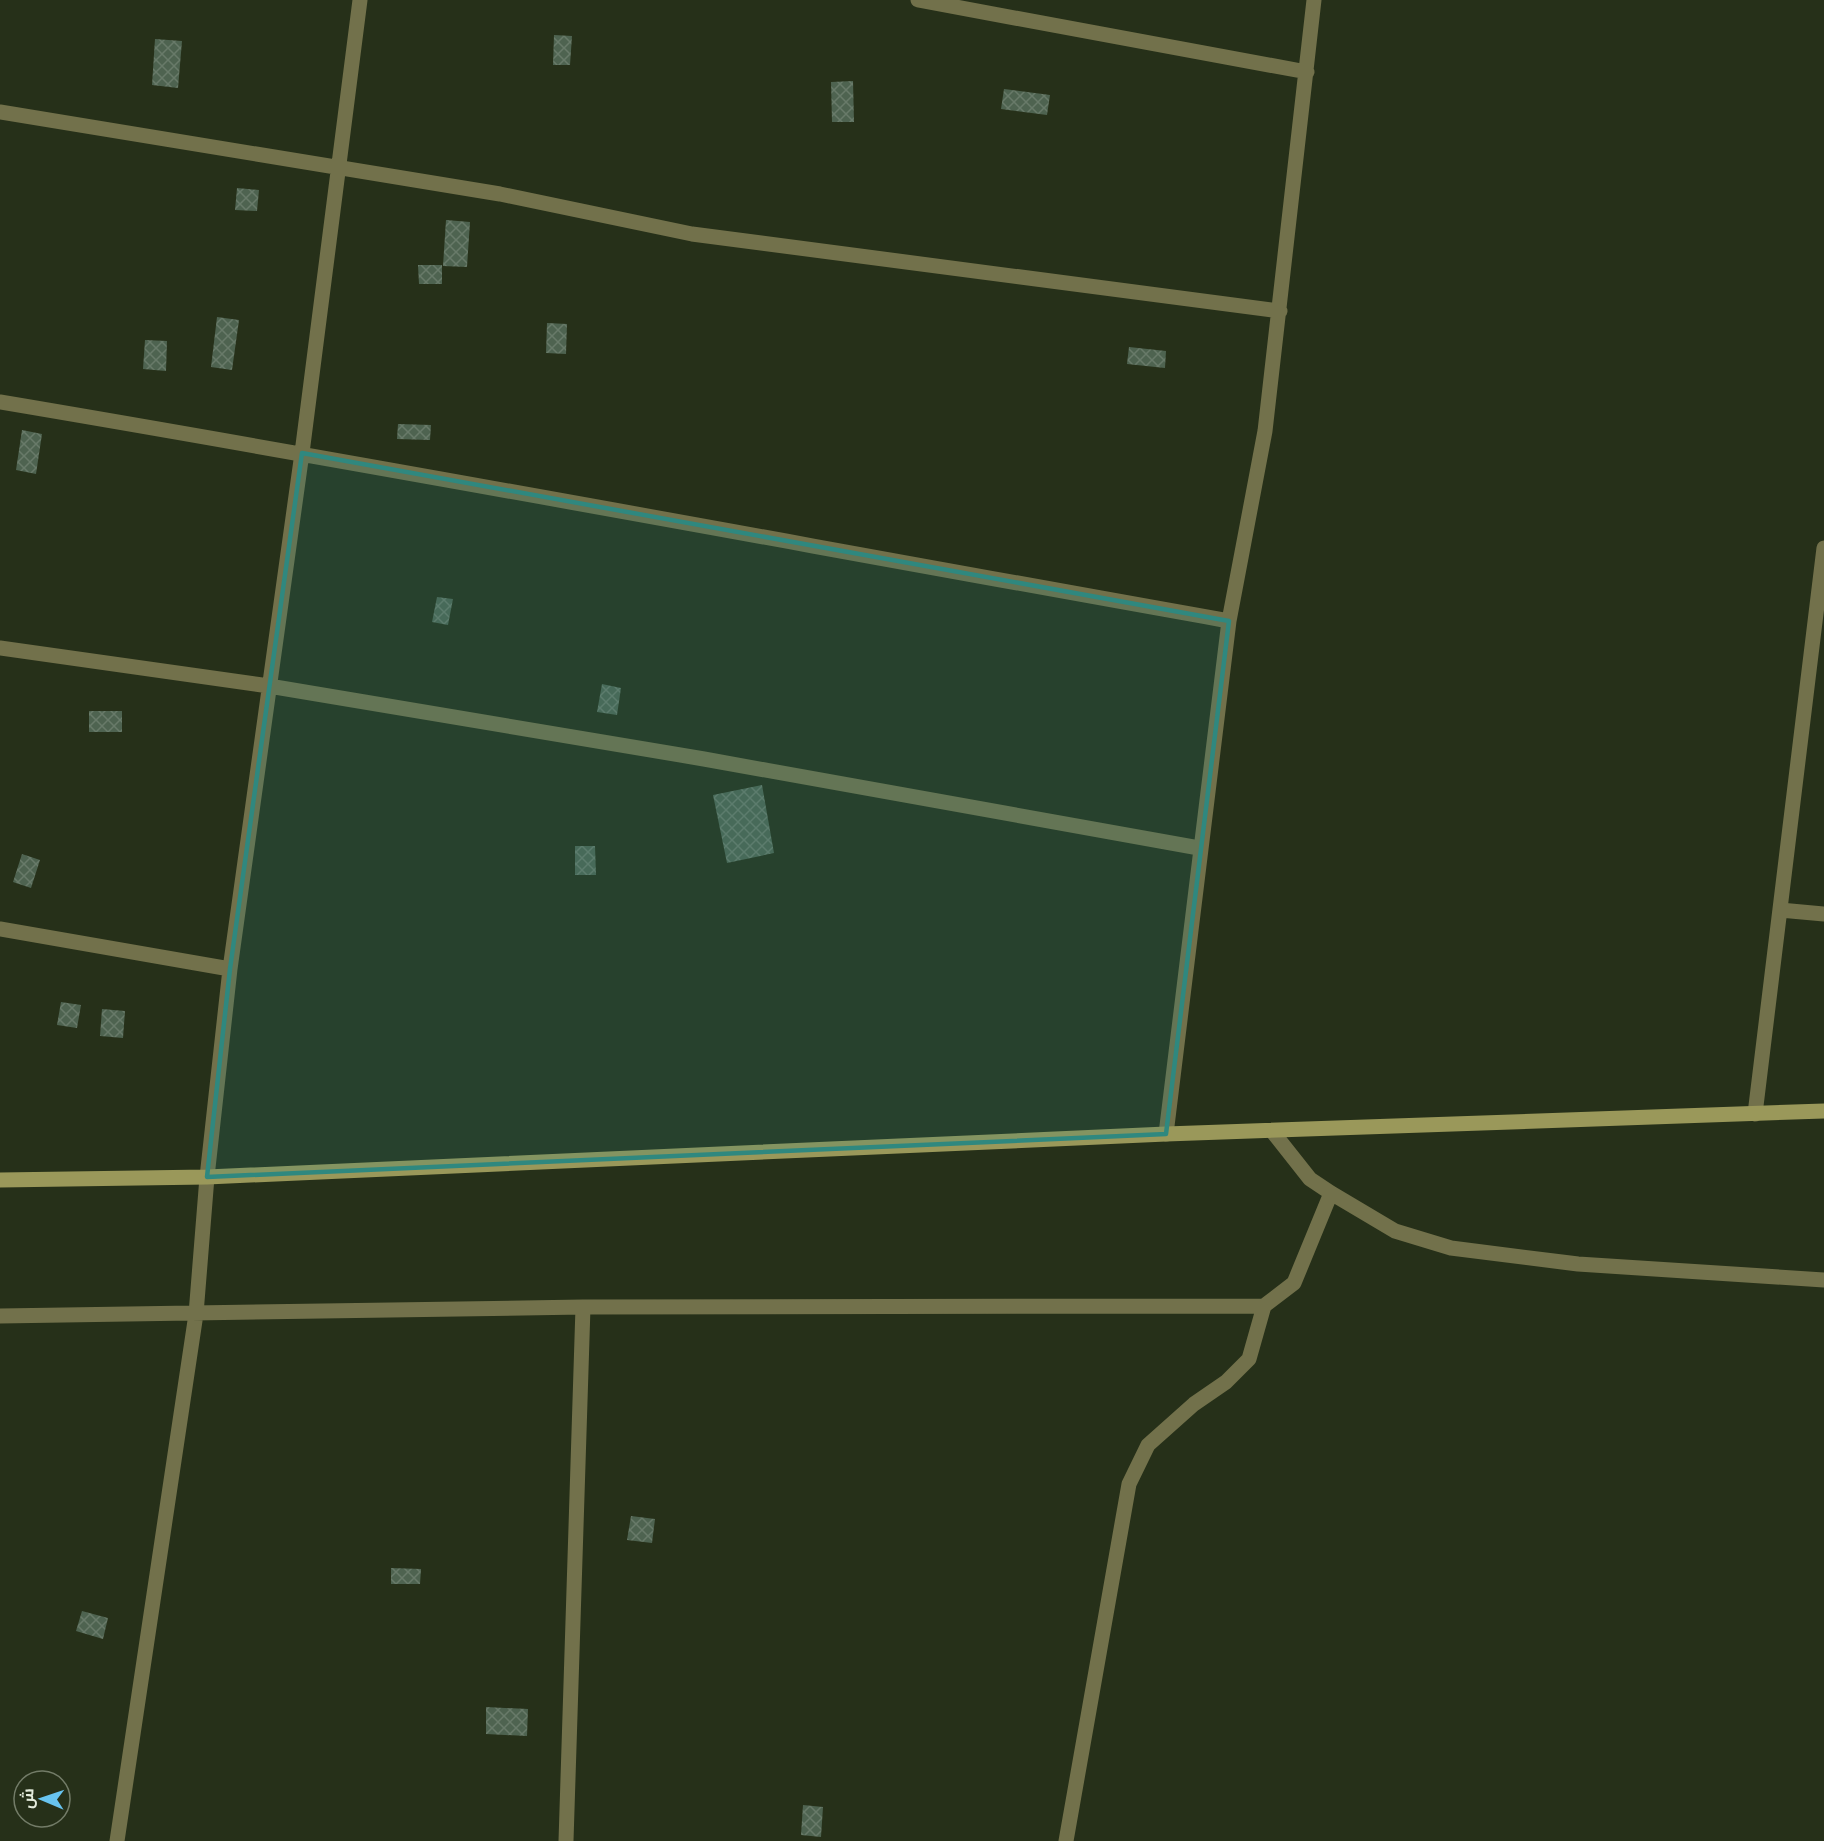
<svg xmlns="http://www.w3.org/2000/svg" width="1824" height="1841" viewBox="0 0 1824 1841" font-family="'DM Sans',Cairo,sans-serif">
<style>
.building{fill:url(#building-cross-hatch)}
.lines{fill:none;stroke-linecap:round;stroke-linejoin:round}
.minor{stroke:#72714b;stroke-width:15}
.secondary{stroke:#9a985a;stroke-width:15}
.marked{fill:#2f887f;fill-opacity:0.2;stroke:#2f887f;stroke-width:4.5;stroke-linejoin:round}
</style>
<defs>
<pattern id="building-cross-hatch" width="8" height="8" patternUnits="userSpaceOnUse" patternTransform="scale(1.5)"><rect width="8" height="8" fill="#4e6350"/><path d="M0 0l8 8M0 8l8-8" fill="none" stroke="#687a69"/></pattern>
</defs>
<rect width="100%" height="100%" fill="#263019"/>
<!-- building -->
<path class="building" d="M554,35L572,36L570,65H553Z
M155,39L182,41L178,88L152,85Z
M853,81L854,122H832L831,82Z
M1004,89L1050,95L1047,115L1001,109Z
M237,188L259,190L257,211L235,210Z
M446,220L470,222L467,267L443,266Z
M418,265H442V284H419Z
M217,317L239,320L232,370L211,367Z
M547,323L567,324L566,354L546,353Z
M145,340L167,341L166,371L143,369Z
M1129,347L1166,351L1165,368L1127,364Z
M398,424L431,425L430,440L397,439Z
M22,430L42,434L36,474L16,470Z
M437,597L453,599L448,625L432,622Z
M602,684L621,688L617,715L597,712Z
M89,711H122V732H89Z
M762,785L774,853L727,863L713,795Z
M575,846H595L596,875H575Z
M22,854L40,860L31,888L13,882Z
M61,1002L81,1005L77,1028L57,1025Z
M102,1009L125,1011L123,1038L100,1036Z
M631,1516L655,1519L652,1543L627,1540Z
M391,1568L421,1569L420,1584H391Z
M82,1611L108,1618L103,1639L76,1631Z
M486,1707L528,1709L527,1736L486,1734Z
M803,1805L823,1807L821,1837L801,1835Z"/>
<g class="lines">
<!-- minor -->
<path class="minor" d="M918,0L1307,72
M0,112L500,194L692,234L1280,311
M0,402C410,471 819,548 1229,621
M0,648L269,686L704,759L1199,848
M1780,910L1824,914
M0,929L230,969
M1755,1114L1824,548
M1272,1131L1310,1179L1331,1193L1395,1231L1451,1248L1578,1264L1824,1280
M1166,1134L1229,621L1265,431L1314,0
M0,1316L583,1307L1264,1306
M117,1841L196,1314L207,1177L230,969L302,453L360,0
M566,1841L583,1307
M1066,1841L1129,1484L1148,1445L1194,1404L1226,1382L1249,1359L1264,1306L1294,1283L1331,1193"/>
<!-- secondary -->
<path class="secondary" d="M0,1180L207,1177L1166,1134L1824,1111"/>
</g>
<!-- marked area -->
<path class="marked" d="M302,453L1229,621L1166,1134L207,1177L230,969Z"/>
<!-- north arrow -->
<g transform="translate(42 1799) rotate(272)"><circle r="28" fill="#263019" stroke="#737c68" stroke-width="1.5"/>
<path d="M0-4.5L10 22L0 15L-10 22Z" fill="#68c4f0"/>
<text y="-9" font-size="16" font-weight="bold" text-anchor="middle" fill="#e6edde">ش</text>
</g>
</svg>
